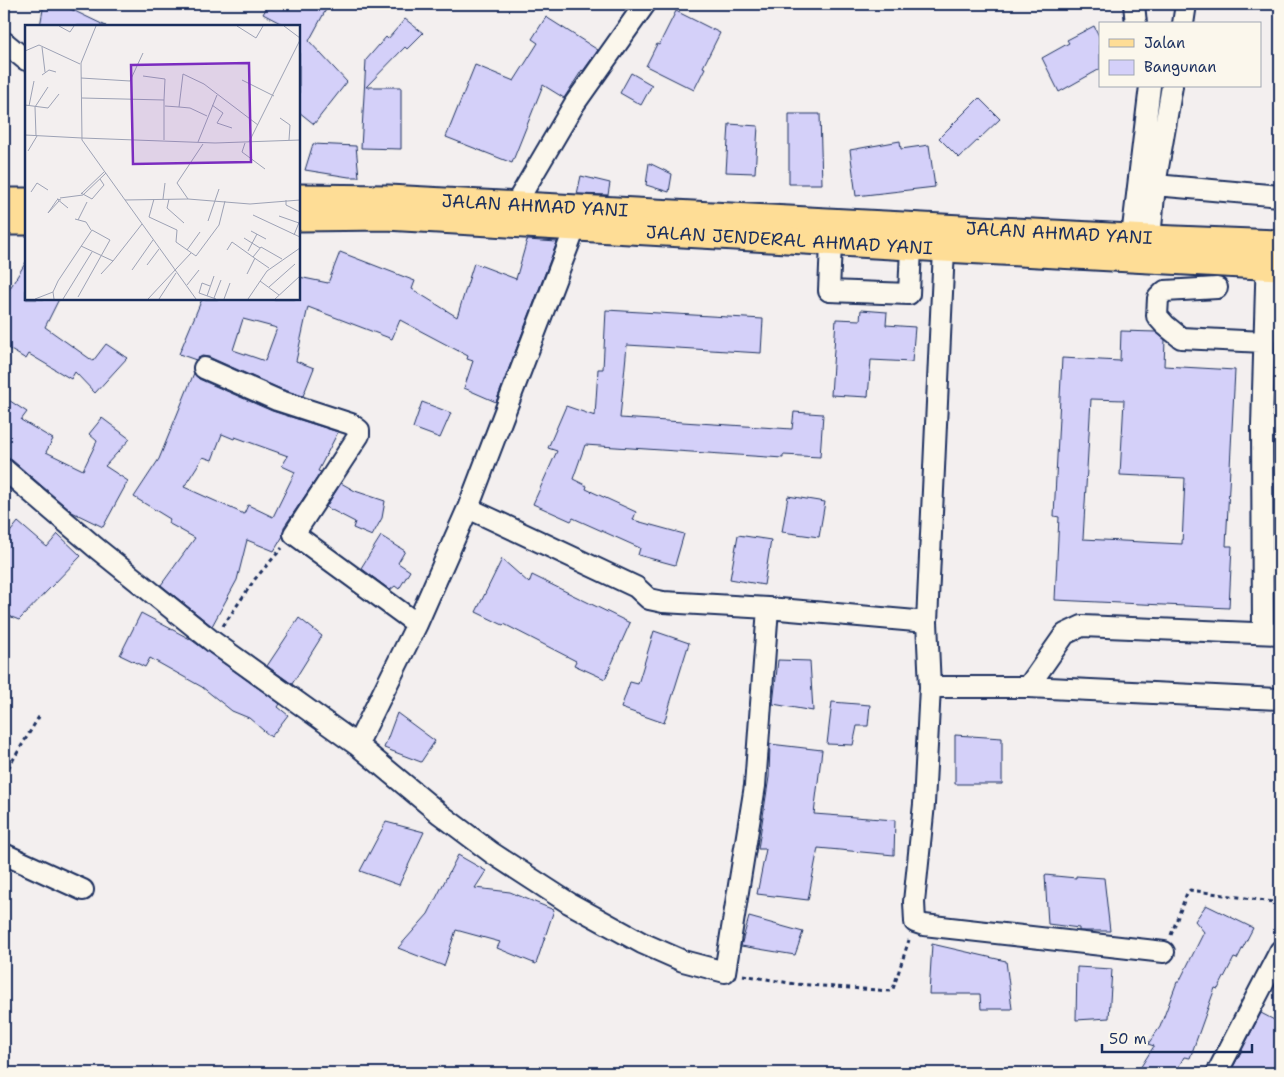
<svg xmlns="http://www.w3.org/2000/svg" width="1284" height="1077" viewBox="0 0 1284 1077" font-family="'Shantell Sans',sans-serif">
<style>
.building{fill:#d4d0f9;stroke:#1b2f5e;fill-rule:evenodd}
.lines{fill:none;stroke-linecap:round;stroke-linejoin:round}
.minor-casing{stroke:#1b2f5e;stroke-width:24}
.major-casing{stroke:#1b2f5e;stroke-width:29}
.path{stroke:#1b2f5e;stroke-width:3;stroke-dasharray:4 4;stroke-linecap:butt}
.minor{stroke:#fbf7ec;stroke-width:20}
.major{stroke:#fedd96;stroke-width:25}
.labels{text-anchor:middle;stroke-width:4.5;stroke-linejoin:round;paint-order:stroke}
.street-label{font-size:18px;fill:#1b2f5e;stroke:#fbf7ec}
.inset-road{fill:none;stroke:#9da2b5;stroke-width:1}
.view{fill:#7b2cbf;fill-opacity:0.15;stroke:#7b2cbf;stroke-width:2.5}
.inset-edge{fill:none;stroke:#1b2f5e;stroke-width:2.5}
</style>
<rect width="100%" height="100%" fill="#f3efef"/>
<filter id="ink" filterUnits="userSpaceOnUse"><feTurbulence type="fractalNoise" baseFrequency=".02" numOctaves="2"/><feDisplacementMap in="SourceGraphic" scale="10" xChannelSelector="R" yChannelSelector="G"/><feConvolveMatrix kernelMatrix="1 2 1 2 8 2 1 2 1" color-interpolation-filters="sRGB"/></filter>
<g filter="url(#ink)">
<!-- building -->
<path class="building" d="M44,4H60L106,26H40Z
M269,4H329L309,41L347,82L314,124L299,112V26H286L263,14Z
M676,11L720,33L703,67L705,68L694,90L646,66L657,44L659,45Z
M546,17L598,50L583,71L582,70L564,98L543,85L512,163L446,137L475,65L514,81L538,43L532,39Z
M405,19L423,33L407,49L405,47L366,87H401V149L361,148L366,60L386,37L388,39Z
M1094,26L1100,38V69L1059,92L1042,58L1069,43L1067,40Z
M631,73L652,85L641,105L620,93Z
M979,98L1000,119L959,158L939,138Z
M789,114H820L822,184H789Z
M729,124L758,126L755,173L726,172Z
M900,141L901,149L929,145L935,187L856,196L850,150Z
M313,144L356,146L359,177H349L305,170Z
M649,163L672,174L669,192L646,185Z
M581,176L610,183L608,195L577,194Z
M527,240L557,242L496,402L464,388L473,361L467,359L468,356L400,320L392,339L308,307L296,361L314,368L303,396L281,389L209,357L202,356L196,360L179,354L202,299H299V277L328,283L340,252L415,281L412,289L457,317L474,263L516,279ZM243,319L277,328L265,361L233,350Z
M26,262V299H59L45,327L93,361L106,344L127,358L95,393L75,372L71,379L29,354L26,359L4,346V298Z
M606,310L763,319L761,353L627,345L620,418L792,429L794,412L823,414L820,457L783,455V458L585,445L573,479L587,486L586,489L636,512L633,520L684,534L675,565L638,555L640,548L573,518L571,521L533,504L557,451L548,448L566,406L595,416L598,369H603Z
M861,310L887,312L886,325L915,327L912,362L871,360L868,397L831,395L836,319L860,320Z
M1121,331L1156,332L1165,340L1164,366L1235,370L1226,546H1232L1229,608L1055,600L1059,517L1054,516L1062,358L1120,361ZM1091,399L1124,400L1120,475L1185,478L1182,544L1083,539Z
M194,373L199,379L272,411L338,432L318,471L321,472L284,527L283,536L274,551L247,540L237,580L212,626L161,585L195,538L168,523L170,519L134,497L159,459ZM222,434L234,439L235,437L288,456L282,466L295,472L273,517L248,505L244,514L184,487L203,457L212,460Z
M4,397L27,412L21,420L53,439L46,452L83,470L97,441L89,434L102,418L130,439L105,466L128,481L103,527L72,512L12,460L4,457Z
M422,402L451,413L440,438L413,428Z
M341,483L355,491L385,501L382,518L372,536L353,528L355,522L326,507Z
M788,496L825,502L819,537L782,532Z
M18,522L47,547L58,534L81,556L19,620L4,614V540Z
M738,535L771,540L764,585L730,579Z
M381,536L405,551L398,563L410,571L399,589L395,586L390,590L361,568Z
M502,559L529,583L532,575L630,623L605,679L574,665L576,661L504,624L503,625L476,612Z
M141,613L190,639L280,704L278,707L288,715L271,737L249,718L232,711L202,687L150,658L145,667L120,655Z
M299,618L322,636L292,684L267,666Z
M654,631L689,643L664,723L621,708L630,682L638,684Z
M778,660L810,661L813,711L773,704Z
M832,702L870,705L868,726H857L853,745L827,744Z
M397,713L435,741L421,762L384,748Z
M955,735L1002,738V784H955Z
M770,744L822,750L814,814L895,820L894,855L818,848L808,900L757,894L766,849H758L769,777Z
M386,822L424,832L399,885L360,871Z
M458,855L486,871L475,888L510,892L554,910L536,964L497,948L500,942L456,930L444,966L398,948L428,914Z
M1045,875L1076,878V876L1104,878L1110,931H1079V928L1048,924Z
M1206,905L1253,928L1237,959L1234,958L1218,989L1215,988L1190,1058L1184,1057L1175,1073H1137L1154,1046L1148,1044L1160,1027L1177,982H1179L1204,932L1195,921Z
M749,917L803,932L795,955L741,946Z
M932,944L1006,961L1012,1009H981L980,994H929Z
M1077,967L1112,969L1109,1018L1076,1020Z
M1261,1013L1280,1023V1073H1230Z"/>
<g class="lines">
<defs>
<path id="minor" d="M1134,4L1136,24
M1183,24L1186,4
M4,42L26,60
M1155,185L1280,196
M515,205L575,103L645,4
M1132,237L1150,86
M1150,238L1155,185L1172,86
M831,243L829,291L909,294L911,247
M944,249L927,622L930,687H1028L1280,699
M1217,288L1165,291L1158,298L1157,316L1165,325L1181,338L1264,342
M204,368L277,400L351,424L359,430V435L294,534L417,624
M1262,426L1280,427
M4,469L95,547L212,641L357,745L440,814L492,853L569,903L642,943L683,961L725,972L755,786L768,608L927,622
M468,508L636,587L649,599L663,602L768,608
M1263,632L1262,426L1267,252
M930,687L924,804L914,902L915,922L924,925L1164,952
M1028,687L1065,634L1082,626L1280,634
M357,745L417,624L468,508L575,228
M4,854L83,890
M1217,1073L1280,951"/>
<g id="major">
<path id="s1" d="M299,197L388,198L1150,238L1280,243"/>
<path d="M4,201H26"/>
<path id="s2" d="M299,218L386,217L944,249L1280,267"/>
<path d="M4,222H26"/>
</g>
</defs>
<!-- minor casing -->
<use href="#minor" class="minor-casing"/>
<!-- major casing -->
<use href="#major" class="major-casing"/>
<!-- path -->
<path class="path" d="M223,626L255,579L282,548
M4,775L40,715
M1171,935L1187,893L1190,890L1280,903
M743,975L795,984L890,991L893,989L909,940"/>
<!-- minor -->
<use href="#minor" class="minor"/>
<!-- major -->
<use href="#major" class="major"/>
</g>
</g>
<g class="labels">
<!-- street labels -->
<g class="street-label">
<text dy="6" stroke="none"><textPath href="#s1" startOffset="236">JALAN AHMAD YANI</textPath></text>
<text dy="6" stroke="none"><textPath href="#s1" startOffset="761">JALAN AHMAD YANI</textPath></text>
<text dy="6" stroke="none"><textPath href="#s2" startOffset="491">JALAN JENDERAL AHMAD YANI</textPath></text>
</g>
</g>
<!-- overview -->
<g transform="translate(25 25)">
<rect width="275" height="275" fill="#f3efef"/>
<path class="inset-road" d="M34,1L45,7L49,1M71,1L56,38L57,115L171,274M212,1L231,13L238,1M259,1L275,13M17,22L20,47M0,26L14,20L55,39M17,50L24,45L31,47M118,51L140,54L139,75M56,53L105,56L118,28M217,55L249,71M57,73L139,75V115M0,80L23,83L34,69M187,80L198,88L192,98L207,103M4,81L9,56M140,81L154,82L158,49L179,59L233,100M154,82L165,83L182,91M255,93L265,100L264,115M0,110L57,113M11,111L10,82L23,62M57,113L190,118L275,115M173,117L192,70M224,117L275,15M220,118L217,127L240,144M3,126L12,111M6,167L12,158L23,165M56,168L67,174L79,160L75,154M56,169L79,147M35,173L58,170L81,148M129,174L124,192L152,205L151,217L171,231L194,200L200,176M138,174L140,158M144,174L142,183L159,198M163,174L152,158L178,119M36,175L32,174L43,183M100,175L163,174L225,179L275,175M261,175V180L275,187M23,188L34,176M23,188L32,175M228,190L275,212M254,191L274,198M50,194L61,197L66,205M53,195L62,177M183,196L194,164M226,206L241,214M269,210L275,195M219,213L235,223M56,221L88,236L117,199M162,225L175,207M202,225L207,217L228,232L236,222L257,234M223,226L232,209M228,232L244,243M122,240L134,224M107,245L128,215M76,249L88,236M222,249L230,233M235,256L254,270M162,260L174,245M185,261L177,258L174,268L191,274M244,262L270,239M182,271L189,251M189,273L196,255M10,274L28,267M29,274L28,267L33,256L67,205L85,215L53,272M38,274L67,227M123,274L166,228M134,274L151,248M199,274L205,258M223,274L242,246L275,223M250,274L275,251"/>
<path class="view" d="M224,38L226,137L108,139L106,40Z"/>
<rect width="275" height="275" class="inset-edge"/>
</g>
<!-- margin -->
<rect width="1284" height="1077" fill="none" stroke="#fbf7ec" stroke-width="20"/>
<rect x="10" y="10" width="1264" height="1057" fill="none" stroke="#1b2f5e" stroke-width="2" filter="url(#ink)"/>
<!-- legend -->
<rect x="1099" y="22" width="162" height="65" fill="#fbf7ec" stroke="#a1a7b3"/>
<rect x="1109" y="39" width="25" height="8" fill="#fedd96" stroke="#a1a7b3"/>
<text x="1144" y="48" font-size="15" fill="#1b2f5e">Jalan</text>
<rect x="1109" y="60" width="25" height="15" fill="#d4d0f9" stroke="#a1a7b3"/>
<text x="1144" y="72" font-size="15" fill="#1b2f5e">Bangunan</text>
<!-- scale -->
<path d="M1102 1044v8h150v-8" fill="none" stroke="#1b2f5e" stroke-width="2.5"/>
<text x="1109" y="1044" font-size="15" fill="#1b2f5e" stroke="#fbf7ec" stroke-width="4" paint-order="stroke">50 m</text>
</svg>
